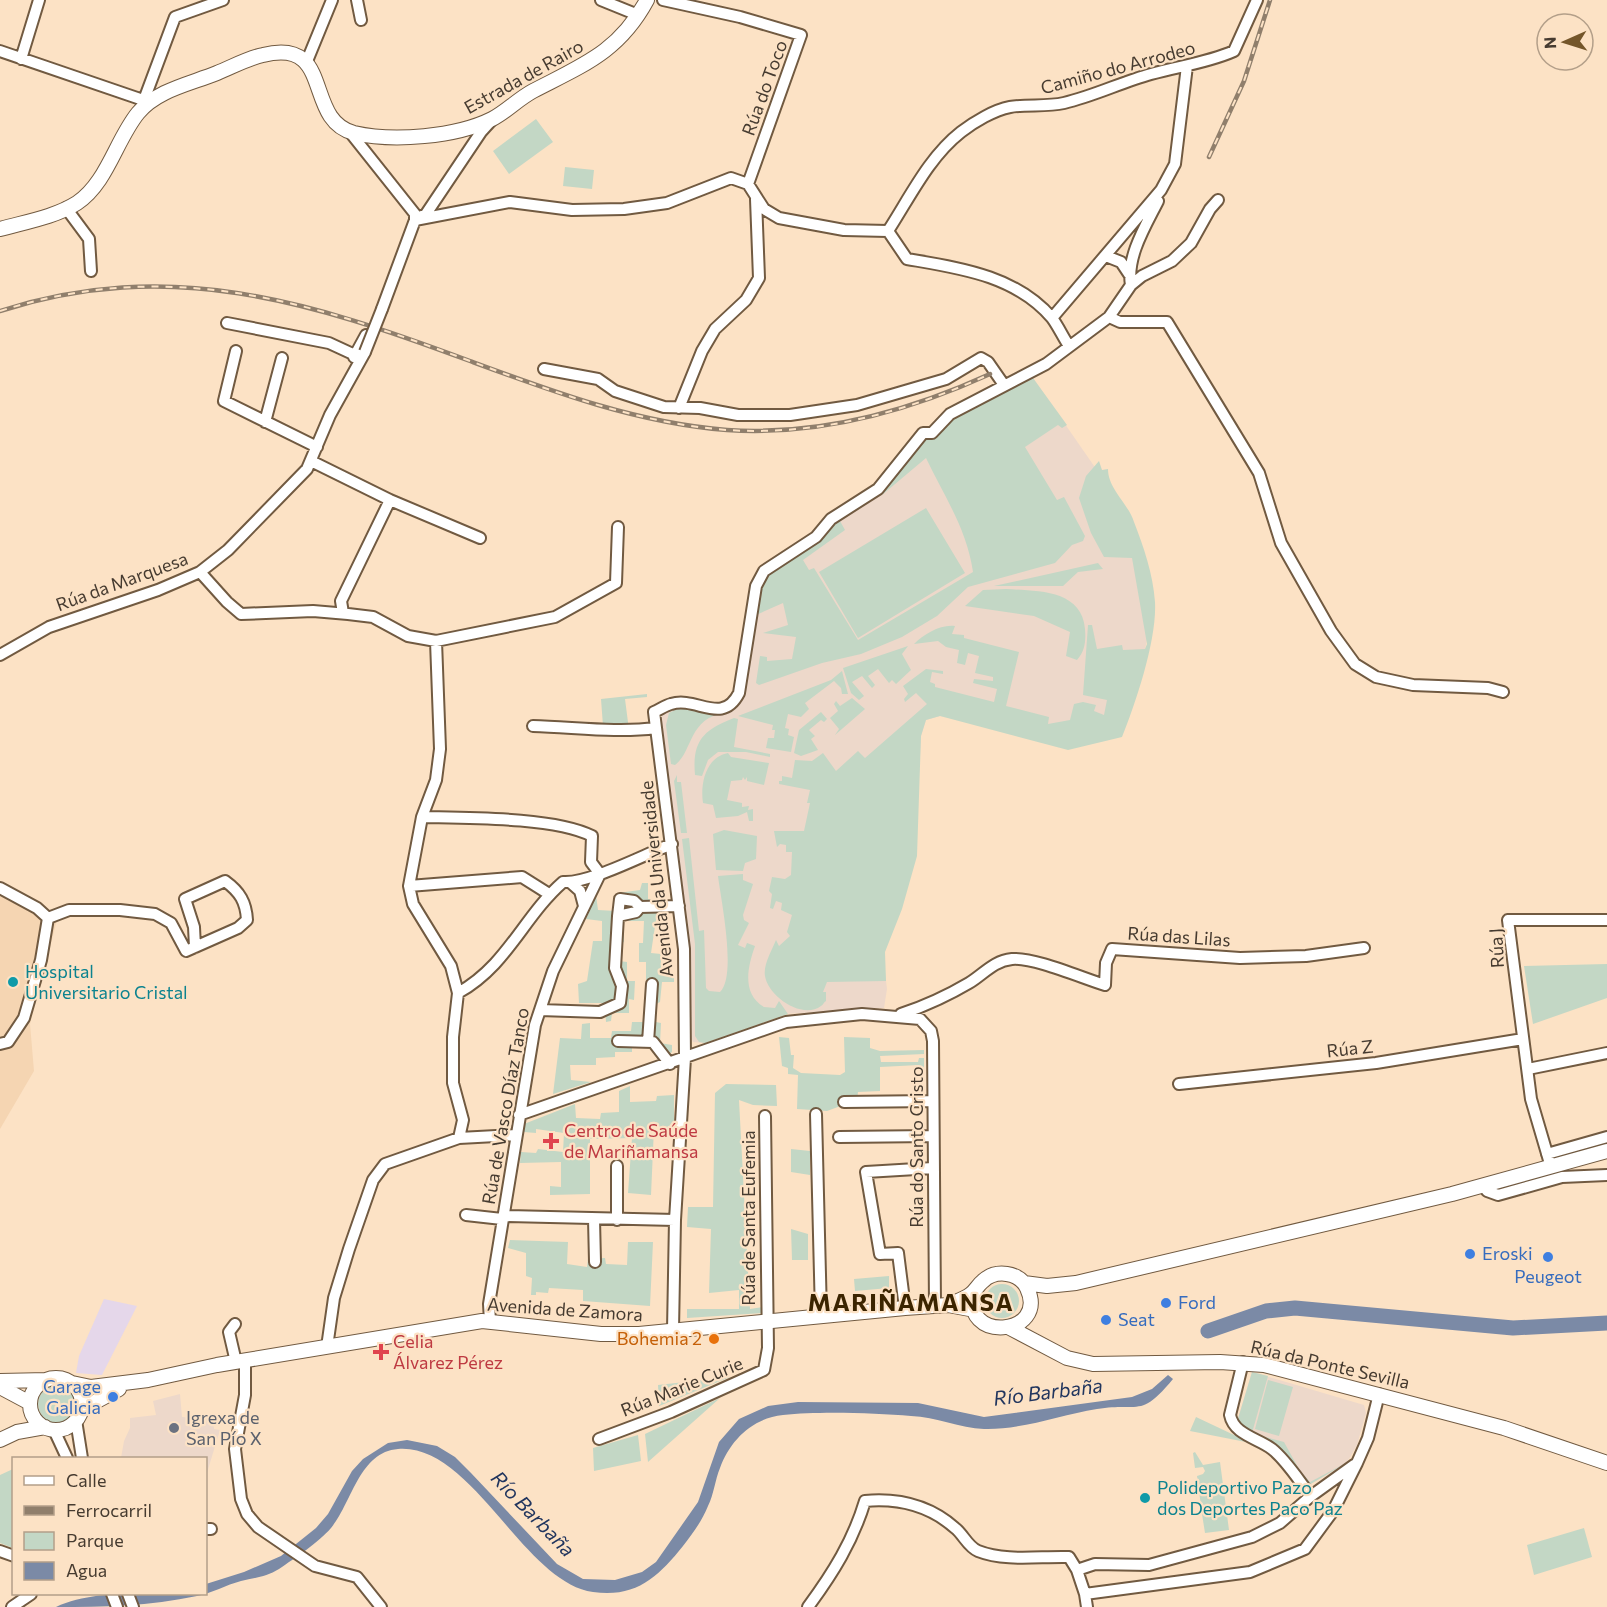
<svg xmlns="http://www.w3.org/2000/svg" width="1607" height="1607" viewBox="0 0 1607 1607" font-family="Commissioner,sans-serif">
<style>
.built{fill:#f5d5b2}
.industrial{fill:#e5d7ea}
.education{fill:#edd8ca}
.green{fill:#c3d7c5}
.water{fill:#7b8aa6}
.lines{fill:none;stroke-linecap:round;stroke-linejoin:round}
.river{stroke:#7b8aa6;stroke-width:15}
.street-casing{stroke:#715a41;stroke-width:14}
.secondary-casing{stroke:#715a41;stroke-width:16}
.street{stroke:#fff;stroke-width:10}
.secondary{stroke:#fff;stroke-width:14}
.rail-casing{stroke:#907f6c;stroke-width:4.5}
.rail{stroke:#fce2c5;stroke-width:2;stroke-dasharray:7;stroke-linecap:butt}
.street-bridge-casing{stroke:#715a41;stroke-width:14;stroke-linecap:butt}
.street-bridge{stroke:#fff;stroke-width:10}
.culture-dot{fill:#0f9aa8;stroke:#fce2c5;stroke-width:2}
.health-dot{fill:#e0444e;stroke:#fce2c5;stroke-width:2}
.shop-dot{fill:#3f7fe0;stroke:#fce2c5;stroke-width:2}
.food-dot{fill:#e8710a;stroke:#fce2c5;stroke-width:2}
.worship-dot{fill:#6b7280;stroke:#fce2c5;stroke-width:2}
.labels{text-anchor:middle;stroke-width:4.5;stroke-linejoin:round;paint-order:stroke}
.street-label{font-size:18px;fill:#463b30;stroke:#fce2c5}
.culture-label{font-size:18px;fill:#0d838f;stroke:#fce2c5;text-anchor:start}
.health-label{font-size:18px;fill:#be3a42;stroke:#fce2c5;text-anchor:start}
.shop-label{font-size:18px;fill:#366cbe;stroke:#fce2c5;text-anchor:start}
.food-label{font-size:18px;fill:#c56008;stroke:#fce2c5;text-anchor:end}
.worship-label{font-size:18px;fill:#5b616d;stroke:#fce2c5;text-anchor:start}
.water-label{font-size:20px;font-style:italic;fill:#21355e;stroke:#fce2c5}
.district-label{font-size:24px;font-weight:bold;letter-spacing:1.5px;fill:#3b2400;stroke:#fce2c5}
</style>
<rect width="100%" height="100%" fill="#fce2c5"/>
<!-- built -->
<path class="built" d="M0,885L58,916L30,1024L34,1071L0,1129Z"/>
<!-- industrial -->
<path class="industrial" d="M104,1299L137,1306L102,1375L76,1373L79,1356Z"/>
<!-- education -->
<path class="education" d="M1033,378L1126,512L1152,615L1140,674L1120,736L940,716L926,720L921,736L915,856L882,949L887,989L884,1008L785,1014L703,1043L693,1042L689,1034L691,965L688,926L660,720L665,710L675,706L726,711L737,706L744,689L758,584L937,433L1014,385Z
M1252,1372L1364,1405L1366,1413L1357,1445L1349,1459L1340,1468L1309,1485L1274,1447L1237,1422Z
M180,1394L182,1417L213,1419L214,1429L220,1430L206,1476V1458H121L124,1441L130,1428V1418L156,1415L153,1401Z"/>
<!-- green -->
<path class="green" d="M536,119L553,142L509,174L493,151Z
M565,167L594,170L592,189L563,186Z
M1033,378L1067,425L1062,428L1058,425L1025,447L1057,500L1064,497L1085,536L1083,541L1072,545L1055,563L968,587L937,616L902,637L861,654L822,663L759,685L756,683L760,656L767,657V661L792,659L796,637L763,633L788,625L783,603L756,615L758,584L772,570L814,545L836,523L840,521L845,530L803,560L809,570L814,568L858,640L973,572C967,529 944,496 926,458L882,495L913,448L937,433L958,412Z
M1099,461L1102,470L1108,469C1108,489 1128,503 1134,522C1144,548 1153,574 1155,602C1157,640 1136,702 1122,737L1068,750L940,716L926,720L921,736L917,856L902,909L885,952L886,981L827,982L823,992H826V1001C824,1002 823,1005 821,1006C802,1020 768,996 765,976C763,965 772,950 776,940L779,946L790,936L787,932L792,915L781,910L782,903L776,901L773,909L770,908L772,894L769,891L772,877L785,879L791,875L792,852H786V845L780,844L777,847L774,831H804L810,803H807L810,790L779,784V781H782V776L792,778L795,760L812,761L823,753L836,771L858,751L865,758L927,704L916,693L905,702L904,699L908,694L903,686L926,669L943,671V674L932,672L930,682L935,684V687L994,702L997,689L973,683L974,679L993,681V677L975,673L979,656L968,653L965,665L957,663L959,650L946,647L938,641L914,644C924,634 941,624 955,626L952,634L964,635V638L1019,652L1006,706L1049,717L1048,724L1070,720L1074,704L1083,702L1096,705L1094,711L1104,715L1107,700L1083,695L1088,625H1092L1097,649L1122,645L1123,650L1145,649L1147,644L1132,558L1104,557L1091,533L1079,498L1086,476Z
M926,508L965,573L858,638L819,572Z
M1098,563L1103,569L1078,572L1063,586H994Z
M1006,589C1036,591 1082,589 1085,629C1086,641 1085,651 1077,660L1066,656L1070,632L1034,616L965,606L983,590Z
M908,646L902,654L911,670L896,684L892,680L889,683L878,669L868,676L875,685L872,688L862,676L852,682L864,696L859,700L851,693L843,668Z
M842,671L848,694H842L841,688L834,681L805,703L809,709L801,717L788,714L785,728L789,729L788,735L794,737L791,752L766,748L768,738H774L775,730H772L773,725L738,716L831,680Z
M647,694V697L625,699L629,730L603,726L601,699Z
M852,698L865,709L835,735L839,729L830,718L838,711L834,704L836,701L840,706Z
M681,707L725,713C688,718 693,752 675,765L671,764L666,725L669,713Z
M821,712L827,719L824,722L821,720L809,730L815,736L811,739L818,750L801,756L794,753L799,730Z
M734,718L738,719L734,747L770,754V757L746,752H718L708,760L702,776L695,775C692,741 703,730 734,718Z
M728,753L731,757L769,763L764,785L747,781V777L745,780L743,777L742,780L731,781L727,800L742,803V807L749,806L748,810L753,809V821H749L747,812L738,816L716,818L713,805L703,803C700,783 706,757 728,753Z
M677,775V782H681L687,833H681L674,781Z
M724,830L757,836L756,859L745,863L743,871L716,870L713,834Z
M689,838L699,931L704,930L706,988L709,991L720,992C737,976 721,900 718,876L743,874V880L753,884L743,915L744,920L749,923L738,945L745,948L747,943L755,946C748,966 741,993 764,1007L775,1008L779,1001L788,1014L705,1043L699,1042L695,1036V944L682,839Z
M642,883H648V899L666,902L668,913H657L651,953L661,954V974L674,975V982H662L660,1002L656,1004V1022L661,1023L660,1043L672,1045V1052L658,1061L655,1048L632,1045V1052H615V1057L596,1058V1065H570L571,1080L591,1082L553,1094L560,1038L581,1039L582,1024L590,1023V1038H611L612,1031H631L632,1022H646L654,982L646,980V962H639V943H643L644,921H624V942L619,943V961L627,962V981H635L634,1000L629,999V1013H612L611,1021L606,1022L605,1003H579L578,984L587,981L593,941H602V921L586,919L596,895L598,910L616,911L618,893L640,890Z
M1607,964V998L1533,1024L1524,966Z
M779,1037L789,1038L791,1055H794L793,1068L801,1073L840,1075L845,1072L844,1037L870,1038V1048L880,1051L924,1050V1054L880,1056L881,1062H918L919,1058H924V1069H920L919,1065L880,1067V1091L858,1092L857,1100L827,1111L797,1109L798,1075L788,1074V1068L782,1066Z
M726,1084L776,1085L777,1106L753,1105L739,1100L750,1309L763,1307V1313L687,1318V1309H739V1290L709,1293L711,1229L687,1227L688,1207H713L715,1093Z
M630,1086V1102L656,1101L657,1096L674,1095V1128H654L651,1195L628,1193L632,1138L590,1139V1194L550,1195V1186L561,1187V1162L520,1163L521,1152L536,1153L538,1149L563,1152L564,1133L536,1129V1133L524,1132V1124L575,1104L576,1118L600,1119L601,1113L619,1112V1091Z
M791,1149L810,1151V1175L791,1172Z
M791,1229L808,1234V1260H792Z
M510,1240L568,1242L567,1264L587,1267L588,1259L605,1258L606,1264L627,1265L628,1242H653L650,1306L583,1301V1290L549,1288L548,1293L536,1292V1295H531L532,1278L526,1276V1253L508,1248Z
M889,1276V1288L855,1291L854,1279Z
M985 1301a17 17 0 1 1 34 0a17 17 0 1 1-34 0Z
M1252,1372L1268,1376L1252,1433L1237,1422Z
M730,1377L659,1406L658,1385Z
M1268,1380L1293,1387L1279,1436L1255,1429Z
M38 1404a19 19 0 1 1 38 0a19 19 0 1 1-38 0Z
M720,1398L648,1462L645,1434Z
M1196,1417L1251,1443L1190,1431Z
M1254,1434L1284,1442L1300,1471L1310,1482L1346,1463L1309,1485Z
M638,1435L641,1461L594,1471L593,1448Z
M1195,1452L1203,1465L1220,1462L1229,1530L1205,1533L1202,1514L1209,1512L1211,1509L1208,1505L1201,1506L1197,1476L1203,1474L1205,1471L1203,1467L1195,1468L1193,1453Z
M13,1469V1548L0,1543V1475Z
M1584,1528L1592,1557L1534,1575L1527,1545Z"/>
<!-- water -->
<path class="water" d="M1168,1375L1173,1379C1140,1419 1140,1402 1097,1409C1060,1415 1022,1430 984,1429C960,1428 936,1417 911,1416C875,1413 819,1411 783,1415C753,1418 730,1440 720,1468C715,1480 714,1494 708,1506C702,1521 693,1533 683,1546C658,1577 636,1598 593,1592C523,1582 472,1443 398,1449C359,1452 352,1503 331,1528C319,1542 295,1558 279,1569C266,1577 254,1578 241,1581C226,1585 212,1593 197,1596C150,1606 103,1607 56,1607C97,1588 160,1594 206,1594V1584L244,1572L281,1556L316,1528L328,1514L352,1471L363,1459L388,1443L407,1440L437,1446L455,1457L471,1473L557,1564L583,1579L615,1580L642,1572L656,1562L698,1502L719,1442L739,1419L768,1406L798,1402L918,1403L984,1417L1132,1397L1152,1389Z"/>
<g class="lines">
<!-- river -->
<path class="river" d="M1208,1331L1266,1311L1295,1308L1513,1328L1607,1323"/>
<defs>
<path id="street" d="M357,0L361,20
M601,0L638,15
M663,0L740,17L801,35L748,184
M0,51L149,102
M21,59L39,0
M307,61L332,0
M144,100L175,17L223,0
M349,131L415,214V220L382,309
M66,208L89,239L91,271
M418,218L426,214L481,132L491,121
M415,220L510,202L572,210L624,209L667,203L731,178L748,184L764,209L779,218L844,230L888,231
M888,231C910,197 929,157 961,132C974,122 994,110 1010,107C1028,104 1046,107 1064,103C1094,96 1122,82 1151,74C1179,66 1207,63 1234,51L1257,0
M888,231L907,259C959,268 1015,275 1052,318C1058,326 1063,337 1069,346
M1106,256L1121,262L1129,274
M1131,285C1126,257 1146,225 1158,201
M1109,317L1120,322H1167L1259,473L1281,543L1331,631L1355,664L1376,677L1413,685L1488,688L1503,692
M1052,318L1161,190L1175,164L1187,66
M227,323L329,343L355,355
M236,351L224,401L317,447
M354,357L366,335
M544,369L598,379L615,391L664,407L700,408L738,415H790L857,405L946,379L981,358L988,362L1004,385
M679,408L702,351L715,329L746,300L759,278L756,199
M265,422L282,358
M311,461L390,500L480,538
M200,572L227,602L241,614L313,611L348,614L373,617L408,636L436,641L555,617L616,583L618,527
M343,613L341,601L390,500
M436,641L440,749L436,780L422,817L409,886L413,904L451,966L458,993L453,1037V1083L463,1120L459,1138
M0,655L49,627L158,590L200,572L228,550L307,469L330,415L365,352
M533,726C574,727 616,733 656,728
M422,817C466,818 555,817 592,836L591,862L600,874
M571,883L580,891L584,906
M409,886L522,877L549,894
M0,888L37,908L48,918
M640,907L636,912L618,916L620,899L634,901L640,907L679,906
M48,918L69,910H120L155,914L171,923L186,951L238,928L247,920C246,902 240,892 225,881L185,899L194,927L195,947
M458,993C508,965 523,917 563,882C589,884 645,854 672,844
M540,1010L600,1012L620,1003L622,986L615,968L618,916
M901,1014C925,1006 947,996 969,983C984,974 993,961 1012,959C1034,957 1082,978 1105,985L1106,963L1112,949L1240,958L1306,956L1364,948
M618,1041L653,1042L670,1064
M648,1042L652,984
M0,1044L8,1042L24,1018L41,960L48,918
M1528,1069L1607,1053
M1179,1084L1376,1063L1523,1039
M844,1102L933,1101
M816,1114L821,1315
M519,1115L786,1022L862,1014L920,1019L931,1031L933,1041L935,1306
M839,1137L933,1136
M1547,1154L1607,1137
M1551,1167L1531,1099L1508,920H1607
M1483,1186L1487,1191L1498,1195L1562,1177L1607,1175
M466,1215L502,1219
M503,1216L675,1220
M594,1219L595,1262
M617,1220V1166
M905,1308L898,1253L880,1254L866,1172L933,1168
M490,1321L489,1304L535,1025L553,971L600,874
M235,1324L229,1332L236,1362
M673,1330L675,1220L685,1058L684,949L654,712C659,710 666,705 671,704C697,696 722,726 739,693L756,586L764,571L816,537L831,519L878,489L923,433H932L950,414L1046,364L1109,317L1131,285L1142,276L1172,261L1191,243L1210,209L1218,200
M327,1347L334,1298L349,1249L373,1180L385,1164L459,1138L516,1135
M245,1361V1395L235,1449L241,1499L247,1514L258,1527L315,1566L357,1577L381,1607
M1243,1362L1230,1415C1234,1435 1258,1438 1272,1449C1287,1461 1299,1481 1311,1496
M76,1420L82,1458
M54,1430L67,1458
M599,1439L671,1412L764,1370L768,1348L765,1116
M206,1529H211
M0,1551L14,1556
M1077,1570L1095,1564L1149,1565L1252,1537L1280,1523L1311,1496L1354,1465
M112,1594L117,1607
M128,1594L133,1607
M12,1607L31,1594
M808,1607C833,1573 853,1541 865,1501C898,1498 930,1506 955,1528C963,1534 968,1547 978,1551C1006,1562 1039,1556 1069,1557L1077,1570L1085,1594
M1087,1607L1085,1594L1250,1572L1305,1549L1333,1511L1357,1463L1368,1438L1379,1394"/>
<path id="secondary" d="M0,229C25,222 55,217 77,203C107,183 116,140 138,113C157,90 190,84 217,73C232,67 248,58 263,55C335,37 303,120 354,133C393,142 456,137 492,119C506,112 518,99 533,91C583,65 619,52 647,0
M1024,1283L1047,1286L1076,1283L1452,1194L1607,1151
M950,1304C957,1301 965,1299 971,1294C976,1290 978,1285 983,1281C996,1269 1019,1272 1027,1288C1050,1337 958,1343 975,1291
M1010,1328L1067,1358L1093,1364L1220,1362L1264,1365L1504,1428L1607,1463
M30 1404a26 26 0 1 1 52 0a26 26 0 1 1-52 0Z
M0,1381L47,1380
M72,1383L91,1387L148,1380L217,1365L482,1321L601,1334H639L905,1308L948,1305L975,1310
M0,1387L30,1403
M82,1409L119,1389
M0,1440L17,1432L45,1427"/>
</defs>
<!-- street casing -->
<use href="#street" class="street-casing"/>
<!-- secondary casing -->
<use href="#secondary" class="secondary-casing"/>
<!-- street -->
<use href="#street" class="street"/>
<!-- secondary -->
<use href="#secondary" class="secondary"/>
<defs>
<path id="rail" d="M1209,157L1244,81L1270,0
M0,311C170,257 309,301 470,361C554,392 637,423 727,430C819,436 907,412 990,374"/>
</defs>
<!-- rail casing -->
<use href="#rail" class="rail-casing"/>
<!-- rail -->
<use href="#rail" class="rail"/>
<defs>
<path id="street-bridge" d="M365,352L382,309"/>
</defs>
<!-- street-bridge casing -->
<use href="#street-bridge" class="street-bridge-casing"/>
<!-- street-bridge -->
<use href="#street-bridge" class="street-bridge"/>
</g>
<!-- markers -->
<g class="culture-dot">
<circle cx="13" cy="982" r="6"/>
<circle cx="1145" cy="1498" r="6"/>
</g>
<g class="health-dot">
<path d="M548 1132h6v6h6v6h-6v6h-6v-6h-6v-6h6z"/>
<path d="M378 1343h6v6h6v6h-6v6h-6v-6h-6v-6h6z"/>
</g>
<g class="shop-dot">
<circle cx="1470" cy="1254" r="6"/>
<circle cx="1548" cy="1257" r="6"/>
<circle cx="1166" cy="1303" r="6"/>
<circle cx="1106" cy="1320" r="6"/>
<circle cx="113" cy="1397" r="6"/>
</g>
<circle class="food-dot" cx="714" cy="1339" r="6"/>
<circle class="worship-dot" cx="174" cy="1428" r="6"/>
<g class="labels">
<!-- street labels -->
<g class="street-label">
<text transform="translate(1118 68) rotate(-15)" y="6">Camiño do Arrodeo</text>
<text transform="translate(524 77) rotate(-29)" y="6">Estrada de Rairo</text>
<text transform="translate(765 88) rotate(-70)" y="6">Rúa do Toco</text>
<text transform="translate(122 582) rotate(-20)" y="6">Rúa da Marquesa</text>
<text transform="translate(657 879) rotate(-96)" y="6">Avenida da Universidade</text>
<text transform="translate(1179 937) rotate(4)" y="6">Rúa das Lilas</text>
<text transform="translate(1497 948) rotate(-93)" y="6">Rúa J</text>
<text transform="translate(1350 1049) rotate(-6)" y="6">Rúa Z</text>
<text transform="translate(506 1106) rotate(-80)" y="6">Rúa de Vasco Díaz Tanco</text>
<text transform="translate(917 1147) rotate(-90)" y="6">Rúa do Santo Cristo</text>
<text transform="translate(749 1218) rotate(-90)" y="6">Rúa de Santa Eufemia</text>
<text transform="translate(565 1310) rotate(4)" y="6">Avenida de Zamora</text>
<text transform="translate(1330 1365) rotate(13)" y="6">Rúa da Ponte Sevilla</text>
<text transform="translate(682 1387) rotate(-22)" y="6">Rúa Marie Curie</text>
</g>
<!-- culture labels -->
<g class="culture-label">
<text x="25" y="978">Hospital<tspan x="25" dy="21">Universitario Cristal</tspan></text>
<text x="1157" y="1494">Polideportivo Pazo<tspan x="1157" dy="21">dos Deportes Paco Paz</tspan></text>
</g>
<!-- health labels -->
<g class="health-label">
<text x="564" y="1137">Centro de Saúde<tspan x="564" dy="21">de Mariñamansa</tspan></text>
<text x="393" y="1348">Celia<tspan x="393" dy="21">Álvarez Pérez</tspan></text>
</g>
<!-- shop labels -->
<g class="shop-label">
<text x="1482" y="1260">Eroski</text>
<text x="1548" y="1283" text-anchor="middle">Peugeot</text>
<text x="1178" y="1309">Ford</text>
<text x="1118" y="1326">Seat</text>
<text x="101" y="1393" text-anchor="end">Garage<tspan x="101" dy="21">Galicia</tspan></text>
</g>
<!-- food labels -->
<g class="food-label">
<text x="702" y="1345">Bohemia 2</text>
</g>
<!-- worship labels -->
<g class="worship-label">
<text x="186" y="1424">Igrexa de<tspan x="186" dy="21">San Pío X</tspan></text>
</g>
<!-- water labels -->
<g class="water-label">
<text transform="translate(1048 1392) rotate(-7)" y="7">Río Barbaña</text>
<text transform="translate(533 1514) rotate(46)" y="7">Río Barbaña</text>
</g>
<!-- district labels -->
<g class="district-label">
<text x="911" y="1311">MARIÑAMANSA</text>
</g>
</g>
<!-- legend -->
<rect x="12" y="1457" width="195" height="138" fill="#fce2c5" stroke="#b39f89" stroke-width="1.5"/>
<rect x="24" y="1476" width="30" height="9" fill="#ffffff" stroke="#b39f89" stroke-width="1.5"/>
<text x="66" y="1487" font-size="18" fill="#463b30">Calle</text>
<rect x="24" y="1506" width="30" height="9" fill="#907f6c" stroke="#b39f89" stroke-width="1.5"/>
<text x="66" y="1517" font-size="18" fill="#463b30">Ferrocarril</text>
<rect x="24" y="1532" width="30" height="18" fill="#c3d7c5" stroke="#b39f89" stroke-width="1.5"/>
<text x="66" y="1547" font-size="18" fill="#463b30">Parque</text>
<rect x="24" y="1562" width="30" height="18" fill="#7b8aa6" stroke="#b39f89" stroke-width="1.5"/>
<text x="66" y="1577" font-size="18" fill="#463b30">Agua</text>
<!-- north arrow -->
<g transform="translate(1565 42) rotate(267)"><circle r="28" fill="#fce2c5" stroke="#b39f89" stroke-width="1.5"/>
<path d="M0-4.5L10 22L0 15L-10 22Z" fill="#74562a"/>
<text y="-9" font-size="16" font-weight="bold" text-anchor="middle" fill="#463b30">N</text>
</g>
</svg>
